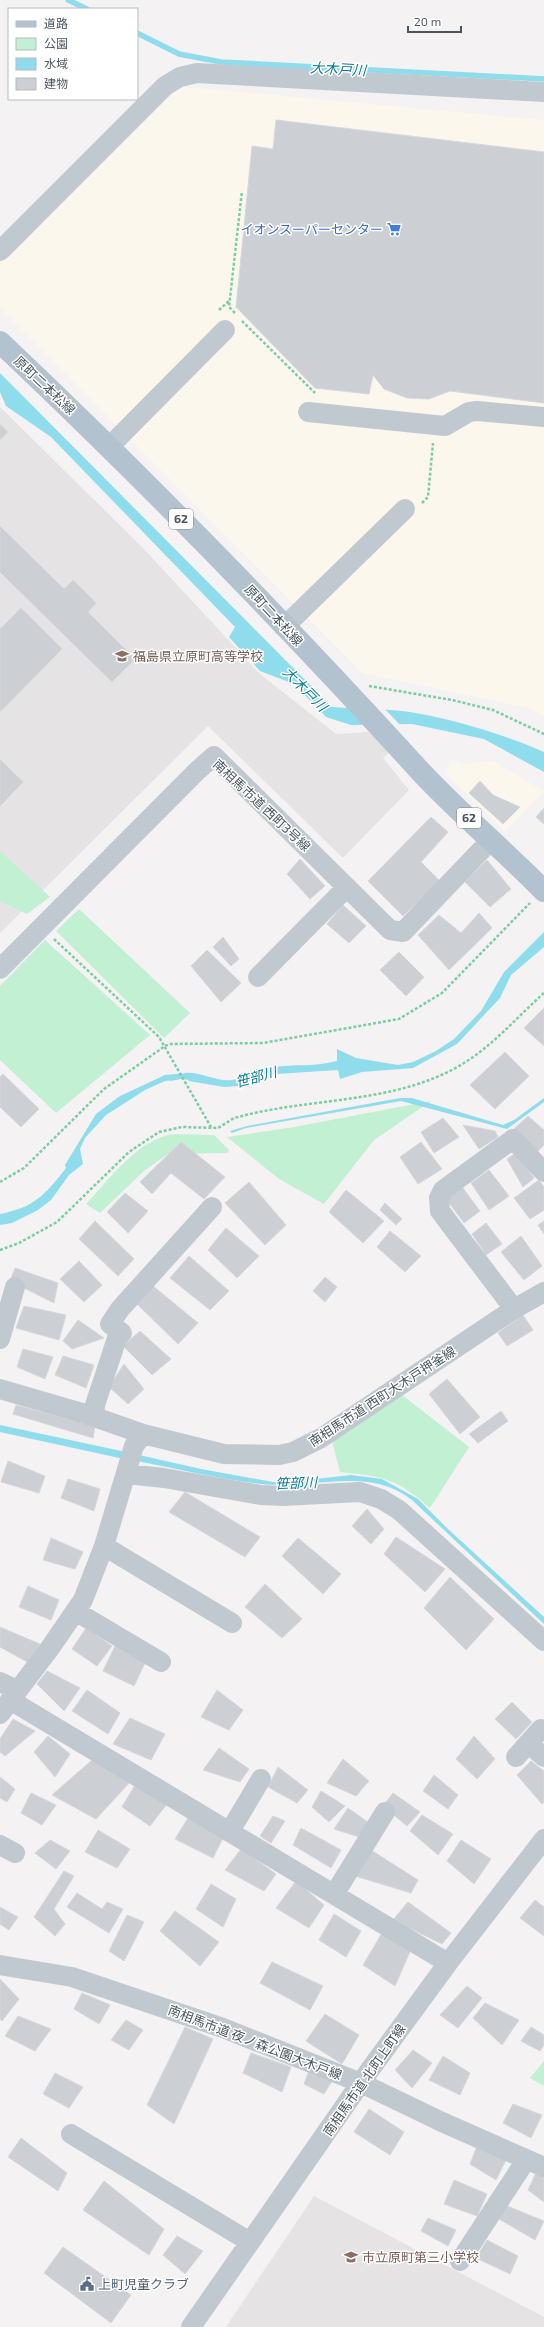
<svg xmlns="http://www.w3.org/2000/svg" width="544" height="2327" viewBox="0 0 544 2327" font-family="'Exo 2','Noto Sans JP',sans-serif">
<style>
.commercial{fill:#fcf7ed}
.education{fill:#e5e3e4}
.green{fill:#c2f0d2}
.water{fill:#8fdcec}
.pier{fill:#f4f2f2}
.lines{fill:none;stroke-linecap:round;stroke-linejoin:round}
.stream{stroke:#8fdcec;stroke-width:5.5}
.building{fill:#cccfd4;stroke:#d6d8dd}
.path{stroke:#7acea1;stroke-width:2.5;stroke-dasharray:3 2;stroke-linecap:butt}
.minor{stroke:#c0c9d0;stroke-width:20}
.major{stroke:#b2c2cf;stroke-width:22}
.labels{text-anchor:middle;stroke-width:3;stroke-linejoin:round;paint-order:stroke}
.shield{fill:#fff;stroke:#80898f;stroke-width:1}
.shield-label{font-size:12px;font-weight:bold;fill:#49565f}
.shop-label{font-size:13px;fill:#366cbe;stroke:#fff;text-anchor:end}
.street-label{font-size:13px;fill:#49565f;stroke:#fff}
.education-label{font-size:13px;fill:#785e54;stroke:#fff;text-anchor:start}
.service-label{font-size:13px;fill:#4e5e75;stroke:#fff;text-anchor:start}
.water-label{font-size:14px;font-style:italic;fill:#0e7e96;stroke:#fff}
</style>
<rect width="100%" height="100%" fill="#f4f2f2"/>
<!-- commercial -->
<path class="commercial" d="M174,86L544,120V716L529,708L362,673L0,308V257Z
M451,760L465,764L493,761L544,791L505,831L446,774Z"/>
<!-- education -->
<path class="education" d="M0,407L143,548L260,674L336,734L369,732L390,751L383,758L409,790L343,858L208,726L0,933Z
M314,2196L544,2317V2327H226Z"/>
<!-- green -->
<path class="green" d="M0,851L50,897L27,914L0,901Z
M79,909L190,1013L164,1038L56,931Z
M45,940L150,1035L56,1113L0,1060V986Z
M431,1101L374,1140L324,1204L279,1179L227,1137L294,1127Z
M173,1134L214,1135L229,1150L227,1153L168,1154L145,1170L100,1213L86,1204C110,1179 137,1140 173,1134Z
M402,1395L469,1447L430,1508C396,1478 384,1477 340,1472L332,1441Z
M544,2061V2086L530,2078Z"/>
<!-- water -->
<path class="water" d="M0,373L332,707C361,709 392,708 421,714C463,722 505,735 544,752V772L484,739L412,724L351,725L326,717L294,684L260,671L229,637L235,627L51,437L6,406L0,392Z
M544,932V947L511,975L500,998L457,1044L413,1068L362,1072L340,1079L338,1070L261,1075L239,1086L224,1087L189,1081L184,1073C200,1071 215,1082 232,1080C240,1079 245,1074 252,1071C257,1068 266,1068 273,1067C294,1064 316,1067 337,1061V1049L356,1058L398,1065L413,1062L436,1051L454,1039L481,1011L504,972Z
M177,1074L179,1079L165,1081L145,1090L106,1115L85,1138L80,1149L83,1164L69,1175L51,1200L38,1210L12,1223L0,1225V1214C35,1207 45,1195 66,1168L65,1165L96,1114L120,1096L165,1075Z
M400,1098H412L503,1125L514,1120L544,1098V1102L507,1129L401,1101L246,1128L232,1133L230,1131L247,1126Z
M0,1425L126,1452L124,1459L0,1432Z
M139,1455L201,1469L273,1482H290L351,1475L382,1479L418,1499L448,1529L544,1617V1624L412,1500C369,1465 310,1490 261,1484C219,1479 178,1469 137,1461Z"/>
<!-- pier -->
<path class="pier" d="M349,706L383,707L402,727H370Z"/>
<g class="lines">
<!-- stream -->
<path class="stream" d="M68,0L87,9
M137,33L179,54L221,62L544,79
M171,1078L181,1076L194,1078"/>
</g>
<!-- building -->
<path class="building" d="M276,120L544,152V403L450,391L429,399L407,398L384,389L373,375L369,394L315,388L236,307L252,146L273,149Z
M0,424L8,432L0,440Z
M0,526L64,589L73,580L96,603L88,612L135,659L112,682L0,572Z
M21,608L62,649L0,712V629Z
M0,759L23,782L0,806Z
M480,781L493,795L520,807L503,824L469,793Z
M544,808V824L536,817Z
M431,817L448,832L421,862L440,881L403,916L368,881Z
M300,859L325,886L310,899L287,874Z
M487,860L511,889L490,907L465,882Z
M343,905L366,926L349,943L327,924Z
M479,913L492,928L449,970L418,935L439,915L461,933Z
M223,937L239,959L231,966L213,947Z
M207,950L241,983L221,1002L191,966Z
M399,952L424,977L406,996L380,970Z
M544,1008V1046L524,1028Z
M505,1052L529,1076L495,1109L470,1085Z
M3,1074L39,1109L21,1127L0,1107V1077Z
M528,1116L544,1130V1145L536,1153L514,1129Z
M443,1118L459,1137L434,1153L421,1132Z
M463,1125L495,1131L498,1137L479,1149Z
M181,1142L225,1177L204,1199L171,1173L152,1194L140,1182Z
M421,1142L442,1169L418,1184L400,1157Z
M517,1152L534,1178L523,1187L507,1159Z
M489,1170L509,1196L489,1210L471,1183Z
M539,1180L544,1187V1210L530,1219L514,1198Z
M249,1182L286,1225L265,1245L225,1203Z
M460,1184L480,1211L464,1223L447,1200Z
M346,1190L384,1221L363,1243L329,1212Z
M125,1193L148,1211L128,1233L107,1212Z
M385,1203L402,1219L396,1225L380,1210Z
M95,1221L134,1259L118,1276L79,1239Z
M544,1221V1234L538,1225Z
M486,1223L502,1244L486,1255L472,1234Z
M226,1228L259,1256L237,1278L208,1250Z
M390,1231L421,1256L405,1272L377,1247Z
M521,1236L542,1266L524,1280L501,1252Z
M189,1256L229,1291L210,1310L170,1278Z
M79,1261L102,1285L84,1302L60,1279Z
M15,1268L58,1283L54,1303L10,1281Z
M325,1277L337,1287L325,1302L313,1291Z
M153,1286L198,1323L178,1344L137,1304Z
M24,1306L66,1315L59,1340L16,1328Z
M523,1315L533,1330L507,1346L498,1333Z
M78,1320L104,1338L72,1349L63,1341Z
M140,1331L171,1359L152,1375L123,1346Z
M23,1349L53,1357L45,1379L17,1367Z
M63,1356L94,1365L86,1388L55,1375Z
M124,1364L144,1389L128,1404L109,1387Z
M447,1379L480,1417L460,1434L429,1394Z
M16,1405L95,1426L93,1438L13,1414Z
M501,1411L508,1421L478,1443L469,1434Z
M8,1461L45,1476L39,1493L1,1482Z
M68,1479L100,1489L94,1511L61,1498Z
M185,1492L260,1537L245,1557L169,1512Z
M367,1509L384,1529L371,1544L352,1526Z
M396,1537L445,1569L425,1592L384,1554Z
M51,1538L83,1552L75,1569L43,1560Z
M298,1538L341,1574L323,1594L282,1556Z
M450,1577L494,1619L466,1650L424,1608Z
M265,1584L302,1619L282,1638L245,1607Z
M28,1586L59,1600L51,1620L19,1607Z
M0,1627L40,1644L29,1663L0,1647Z
M86,1628L112,1646L97,1666L72,1649Z
M115,1646L145,1663L134,1686L103,1671Z
M47,1671L80,1688L64,1711L37,1684Z
M87,1690L120,1713L108,1734L72,1711Z
M217,1690L243,1710L229,1730L201,1717Z
M512,1702L532,1722L516,1739L495,1719Z
M130,1718L165,1734L151,1760L113,1744Z
M13,1719L35,1731L5,1756L0,1752V1739Z
M48,1736L70,1754L55,1777L34,1752Z
M474,1736L495,1759L477,1779L456,1759Z
M219,1748L249,1769L240,1782L203,1770Z
M343,1759L369,1781L356,1796L327,1783Z
M92,1760L131,1781L96,1819L52,1795Z
M531,1761L544,1771V1802L542,1804L517,1775Z
M278,1767L308,1790L297,1803L268,1787Z
M434,1775L458,1795L448,1809L423,1791Z
M0,1777L15,1789L7,1802L0,1798Z
M135,1785L167,1804L150,1826L122,1807Z
M321,1791L345,1806L329,1822L312,1807Z
M31,1793L56,1805L42,1825L21,1813Z
M393,1793L420,1812L407,1826L383,1806Z
M348,1808L369,1823L359,1837L334,1829Z
M422,1815L453,1834L438,1855L410,1831Z
M273,1816L285,1821L271,1843L260,1836Z
M188,1818L223,1838L213,1858L175,1839Z
M301,1828L341,1850L331,1868L293,1845Z
M98,1830L130,1849L117,1868L85,1852Z
M50,1840L70,1851L56,1869L35,1853Z
M461,1840L491,1859L474,1884L447,1861Z
M241,1849L276,1874L264,1891L225,1870Z
M371,1850L418,1880L411,1893L355,1876Z
M64,1871L74,1876L54,1909L65,1924L55,1936L34,1917Z
M296,1881L324,1905L309,1928L276,1908Z
M211,1884L236,1899L223,1927L196,1909Z
M77,1893L102,1909L107,1902L123,1909L109,1933L67,1907Z
M535,1900L544,1907V1936L520,1918Z
M408,1902L451,1933L442,1944L393,1920Z
M0,1907L18,1917L9,1930L0,1924Z
M175,1911L219,1942L200,1966L160,1931Z
M334,1914L361,1931L346,1957L319,1940Z
M127,1915L144,1922L124,1961L109,1951Z
M382,1933L412,1947L395,1986L363,1965Z
M272,1962L323,1986L310,2010L260,1983Z
M0,1979L19,1999L2,2021L0,2019Z
M467,1986L482,1998L458,2028L440,2015Z
M82,1993L110,2005L99,2024L74,2009Z
M485,2003L519,2020L502,2045L473,2018Z
M325,2014L359,2035L342,2064L306,2041Z
M18,2016L51,2029L35,2051L5,2036Z
M126,2020L143,2030L129,2050L111,2040Z
M185,2027L213,2039L174,2124L147,2105Z
M531,2027L544,2035V2045L540,2051L521,2041Z
M413,2050L432,2063L412,2088L395,2070Z
M251,2053L291,2067L282,2092L243,2073Z
M443,2056L470,2073L460,2095L429,2080Z
M55,2073L83,2087L69,2108L43,2094Z
M308,2073L332,2081L324,2094L304,2084Z
M513,2104L542,2115L531,2138L503,2123Z
M369,2109L404,2132L390,2155L354,2132Z
M21,2138L67,2173L58,2191L8,2157Z
M477,2146L506,2160L496,2180L470,2164Z
M536,2173L544,2177V2202L528,2190Z
M454,2180L487,2194L477,2216L444,2204Z
M104,2181L164,2229L149,2255L83,2210Z
M505,2205L544,2221L535,2240L499,2219Z
M428,2218L456,2230L448,2246L421,2231Z
M177,2236L203,2251L185,2274L163,2255Z
M487,2240L518,2256L510,2274L476,2258Z
M63,2247L131,2295L111,2323L44,2273Z"/>
<g class="lines">
<!-- path -->
<path class="path" d="M219,310L230,300
M235,313L229,307L242,191
M242,321L315,393
M422,503L428,497L433,443
M369,686L452,700L493,710L544,734
M54,939L159,1037L211,1127
M0,1182L24,1168L104,1089L165,1046L170,1044L263,1043L399,1019L442,993L530,903
M0,1250L19,1243L57,1222L129,1152L159,1132L182,1127L218,1128L234,1118L250,1114C319,1098 397,1102 459,1066C491,1048 517,1017 544,993"/>
<!-- minor -->
<path class="minor" d="M0,251L165,86L180,77L197,73L544,92
M308,412L445,426L469,412L477,411L544,417
M110,446L225,330
M284,627L405,509
M0,969L198,770L214,756L390,930L403,932L491,840
M258,977L347,887
M514,1309L440,1211L439,1198L443,1190L513,1139L544,1172
M0,1339L15,1287
M0,1389L86,1414L143,1434L224,1454L279,1455L293,1452L321,1438L514,1309L544,1292
M94,1417L95,1405L117,1338L122,1333L110,1324L120,1309L212,1207
M127,1474L164,1478L261,1495L283,1496L360,1492L381,1499L399,1510L544,1641
M104,1546L232,1623
M75,1611L161,1662
M0,1682L17,1690
M10,1700L448,1963
M0,1714L50,1648L83,1600L104,1546L134,1446L143,1434
M528,1743L544,1757
M516,1757L541,1729
M230,1831L261,1779
M0,1845L15,1853
M335,1893L385,1812
M0,1965L72,1977L223,2028L361,2083L442,2122L544,2167
M71,2134L250,2242
M460,2261L526,2160
M191,2327L369,2071L448,1963L544,1839"/>
<!-- major -->
<path class="major" d="M0,342C146,480 286,624 421,772C460,814 504,850 544,891"/>
</g>
<!-- icons -->
<defs>
<symbol id="supermarket-bare" viewBox="-9 -9 18 18"><path d="M-6-5.5h2.5l.6 2H6L4.5 2H-2.5L-4.4-4H-6ZM-1.5 3.2a1.3 1.3 0 1 0 .1 0ZM3 3.2a1.3 1.3 0 1 0 .1 0Z" fill="#3f7fe0" stroke="#fff" stroke-width="2.5" paint-order="stroke"/></symbol>
<symbol id="school-bare" viewBox="-9 -9 18 18"><path d="M0-5L7-2L0 1L-7-2ZM-4 1L0 2.5L4 1V4Q0 6-4 4Z" fill="#8d6e63" stroke="#fff" stroke-width="2.5" paint-order="stroke"/></symbol>
<symbol id="civic-bare" viewBox="-9 -9 18 18"><path d="M-.6-6.5H3V-4.5H.6V-3L4-1V1h2V6H-6V1h2V-1L-.6-3ZM-1.2 2.5V6h2.4V2.5Z" fill="#5c6f8a" stroke="#fff" stroke-width="2.5" paint-order="stroke"/></symbol>
</defs>
<g fill-rule="evenodd">
<use href="#supermarket-bare" x="384" y="219" width="20" height="20"/>
<use href="#school-bare" x="112" y="646" width="20" height="20"/>
<use href="#school-bare" x="341" y="2247" width="20" height="20"/>
<use href="#civic-bare" x="77" y="2274" width="20" height="20"/>
</g>
<g class="labels">
<!-- shield labels -->
<g class="shield">
<rect x="169" y="509" width="24" height="20" rx="3"/>
<rect x="457" y="808" width="24" height="20" rx="3"/>
</g>
<g class="shield-label">
<text x="181" y="523">62</text>
<text x="469" y="822">62</text>
</g>
<!-- shop labels -->
<g class="shop-label">
<text x="383" y="234">イオンスーパーセンター</text>
</g>
<!-- street labels -->
<g class="street-label">
<text transform="translate(45 385) rotate(43)" y="5">原町二本松線</text>
<text transform="translate(274 615) rotate(47)" y="5">原町二本松線</text>
<text transform="translate(262 805) rotate(43)" y="5">南相馬市道 西町3号線</text>
<text transform="translate(382 1396) rotate(-33)" y="5">南相馬市道 西町大木戸押釜線</text>
<text transform="translate(255 2042) rotate(21)" y="5">南相馬市道 夜ノ森公園大木戸線</text>
<text transform="translate(364 2080) rotate(-55)" y="5">南相馬市道 北町上町線</text>
</g>
<!-- education labels -->
<g class="education-label">
<text x="133" y="661">福島県立原町高等学校</text>
<text x="362" y="2262">市立原町第三小学校</text>
</g>
<!-- service labels -->
<g class="service-label">
<text x="98" y="2289">上町児童クラブ</text>
</g>
<!-- water labels -->
<g class="water-label">
<text transform="translate(338 69) rotate(3)" y="5">大木戸川</text>
<text transform="translate(305 689) rotate(45)" y="5">大木戸川</text>
<text transform="translate(256 1077) rotate(-15)" y="5">笹部川</text>
<text transform="translate(296 1483) rotate(-2)" y="5">笹部川</text>
</g>
</g>
<!-- legend -->
<rect x="8" y="8" width="130" height="92" fill="#ffffff" stroke="#b6bbbf"/>
<rect x="16" y="21" width="20" height="6" fill="#b2c2cf" stroke="#b6bbbf"/>
<text x="44" y="28" font-size="12" fill="#49565f">道路</text>
<rect x="16" y="38" width="20" height="12" fill="#c2f0d2" stroke="#b6bbbf"/>
<text x="44" y="48" font-size="12" fill="#49565f">公園</text>
<rect x="16" y="58" width="20" height="12" fill="#8fdcec" stroke="#b6bbbf"/>
<text x="44" y="68" font-size="12" fill="#49565f">水域</text>
<rect x="16" y="78" width="20" height="12" fill="#cccfd4" stroke="#b6bbbf"/>
<text x="44" y="88" font-size="12" fill="#49565f">建物</text>
<!-- scale -->
<path d="M408 26v6h53v-6" fill="none" stroke="#49565f" stroke-width="2"/>
<text x="414" y="26" font-size="12" fill="#49565f" stroke="#ffffff" stroke-width="3" paint-order="stroke">20 m</text>
</svg>
